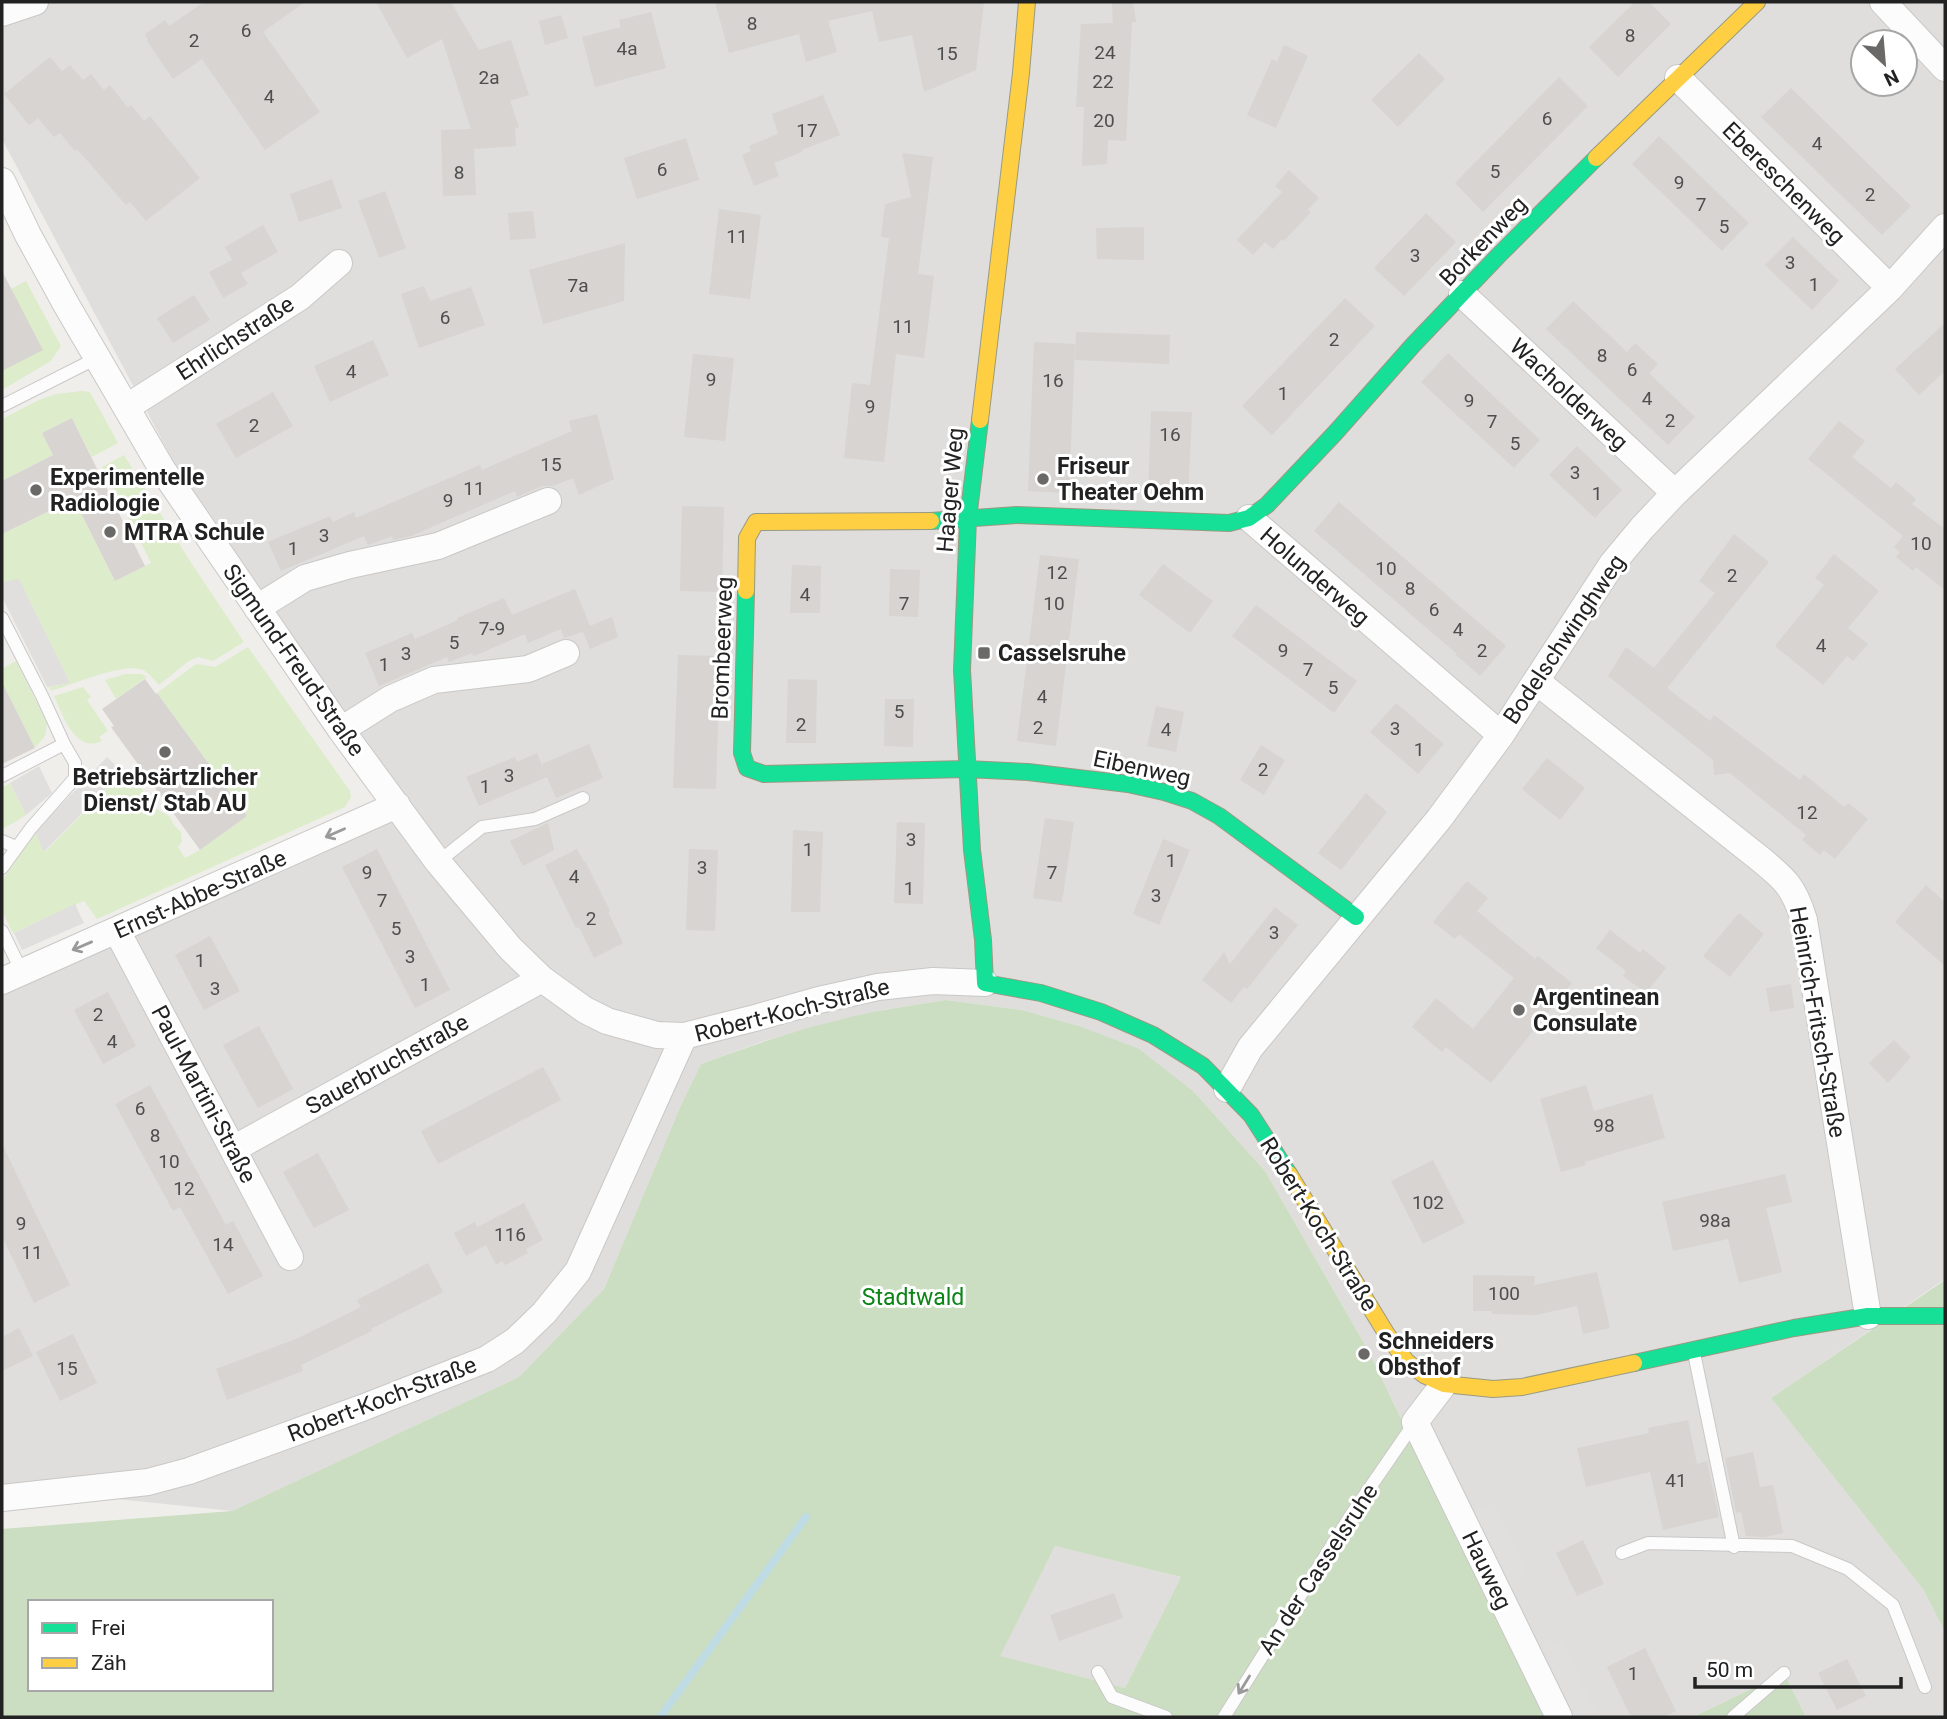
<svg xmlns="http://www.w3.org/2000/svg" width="1947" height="1719" viewBox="0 0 1947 1719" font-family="Roboto,sans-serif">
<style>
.residential{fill:#dfdedc;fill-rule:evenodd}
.grass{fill:#ddeccb}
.forest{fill:#cbdec1;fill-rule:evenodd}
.parking{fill:#e0dfde}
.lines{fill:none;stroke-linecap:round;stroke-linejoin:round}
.stream{stroke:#bfdbe3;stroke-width:8}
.building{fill:#d7d4d2}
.lane-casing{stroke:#c9c8c7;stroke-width:14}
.street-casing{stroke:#c9c8c7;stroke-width:28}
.fast-casing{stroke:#999a82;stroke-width:18}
.slow-casing{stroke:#999a82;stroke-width:18}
.lane{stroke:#fdfcfc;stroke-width:12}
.street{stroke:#fdfcfc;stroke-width:26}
.fast{stroke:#16e098;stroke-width:16}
.slow{stroke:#ffcf43;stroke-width:16}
.oneway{stroke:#9a9a9a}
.poi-dot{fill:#6a6968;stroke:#fff;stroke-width:2.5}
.labels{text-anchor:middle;stroke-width:6;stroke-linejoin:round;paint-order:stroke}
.number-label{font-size:19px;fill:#4f4e4e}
.street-label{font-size:23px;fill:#222;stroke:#fff}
.poi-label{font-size:23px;font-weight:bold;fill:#222;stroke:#fff;text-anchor:start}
.park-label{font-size:23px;fill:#0c8416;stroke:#fff}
</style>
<rect width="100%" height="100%" fill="#f0eeeb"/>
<!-- residential -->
<path class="residential" d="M2,2H1945V1279L1771,1398L1923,1589L1945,1632V1717H1806L1784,1673L1693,1717H1544L1369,1352L1265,1171L1194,1092L1079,1026L1022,1010L946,1000L888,1009L834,1021L764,1041L701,1064L681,1105L604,1289L519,1377L232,1511L2,1487V996L414,807L352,722L172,459L2,139ZM1863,42H1905V84H1863Z
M1055,1546L1181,1577L1125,1688L999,1656Z"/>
<!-- grass -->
<path class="grass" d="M26,281L61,346L51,361L2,390V371L42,349L11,289Z
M82,391L90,392L118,443L92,457L72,418L42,433L53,455L2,481V419L39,400L56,394Z
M124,455L190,561L244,642L213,661L198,657L189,661L159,685C154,680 149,673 143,670C124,662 72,685 51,691L49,687L70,683L19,580L4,582L2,578V534L74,499L115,581L151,563L123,506L124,505L119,495H117L102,467Z
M248,647L350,791L351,797L345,807L97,919L84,901L13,933L2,911V881L35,832L45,852L126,769L139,781L147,801L152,806L170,817L174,825L181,832L182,842L178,847L185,858L200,850L247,816L157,693L193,666L198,664L215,667Z
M16,661L47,723L45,736L35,748L6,690L2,691V666L3,668Z
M125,674H142L147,677L116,699L105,680Z
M83,687L91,697L87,700L108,731L99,737L102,741C75,754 63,715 54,696Z
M10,783L26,815L15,822L2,829V788Z"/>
<!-- forest -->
<path class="forest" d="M946,1000L1022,1010L1079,1026L1139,1049L1194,1092L1265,1171L1369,1352L1544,1717H2V1529L232,1511L519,1377L604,1289L681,1105L701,1064C745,1048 789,1032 834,1021C871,1011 908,1006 946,1000ZM1055,1546L1181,1577L1125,1688L1000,1656ZM30,1602H271V1689H30Z
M1945,1280V1632L1923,1589L1771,1398Z
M1784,1673L1806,1717H1693Z"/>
<!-- parking -->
<path class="parking" d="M19,579L70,683L47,687L2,597V582Z
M107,757L122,772L44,852L35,832Z
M39,766L52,793L26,815L10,783Z
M75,904L84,923L22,950L14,933Z
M1492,1502L1527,1573L1498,1587L1464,1515Z
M1561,1640L1598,1717H1564L1534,1653Z"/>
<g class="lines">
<!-- stream -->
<path class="stream" d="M660,1717L806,1517"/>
</g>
<!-- building -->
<path class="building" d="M204,2H305L263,32L320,112L265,150L202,59L173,79L147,41L148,40L145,34L165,20L169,26Z
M376,2H451L479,50L511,40L529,95L510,101L519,127L515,128L516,146L474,149L476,195L443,196L441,130L471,129L442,39L407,58Z
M715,2H984L976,70L924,92L912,35L879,42L872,11L828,21L837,52L806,62L799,34L729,53Z
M1112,2H1133L1136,22H1132L1126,141L1108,140L1107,164L1082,166L1084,107H1076L1081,24L1113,23Z
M1635,2H1649L1671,24L1618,77L1589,47Z
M651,12L666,68L595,87L582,37L621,27L619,20Z
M561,15L568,38L545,45L539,21Z
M1284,45L1308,56L1276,128L1247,115L1272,59L1277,62Z
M1419,53L1445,79L1398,127L1371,100Z
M50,57L62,71L70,65L83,80L91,74L104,90L110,85L128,108L131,105L144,121L150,116L200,178L146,221L130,202L126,205L77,149L75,151L60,133L54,137L38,118L29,125L4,94Z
M1559,77L1588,106L1483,212L1455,183Z
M1791,88L1911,206L1882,235L1761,117Z
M823,95L840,135L802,150V152L774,163L779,176L754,186L742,155L751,151L749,146L778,134L772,114Z
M1659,136L1749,223L1722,251L1632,164Z
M686,138L699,180L637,199L624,158Z
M902,153L933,157L918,274L934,276L924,358L896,354L884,462L844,458L852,383L870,385L889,238L881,237L885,204L911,197Z
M1289,170L1319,198L1308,210L1311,212L1284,241L1282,239L1273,249L1265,242L1253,255L1237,240L1282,192L1275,186Z
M332,179L342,208L299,222L290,194Z
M385,191L406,248L379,258L358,201Z
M719,209L761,215L750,299L709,294Z
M533,211L536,238L510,240L508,213Z
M1426,213L1456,242L1404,296L1374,268Z
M263,225L278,252L241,273L248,284L223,298L209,272L232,260L225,247Z
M1144,227V260L1097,259L1096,228Z
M1793,237L1839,281L1812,310L1765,265Z
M625,243L624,301L543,324L529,270Z
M2,271L43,350L2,371Z
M424,286L430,301L471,287L485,325L419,348L401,294Z
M194,295L210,320L173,343L157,318Z
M1345,298L1375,326L1272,435L1242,406Z
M1573,301L1627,352L1635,343L1658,364L1649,373L1695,417L1668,445L1546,329Z
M1945,323V371L1919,395L1895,369Z
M1076,332L1170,335L1169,364L1075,360Z
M373,340L389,375L330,402L314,366Z
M1034,342L1075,344L1069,493L1028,491Z
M1448,353L1540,440L1514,468L1421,382Z
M693,354L734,358L725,441L684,437Z
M273,392L293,426L236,458L216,424Z
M1151,411L1192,412L1188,497L1148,496Z
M597,414L614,479L579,495L573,478L553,486H542L517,497L515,491L411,536L393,540L392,536L368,545L364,536L281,571L268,542L330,516L333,522L354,512L356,518L480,465L482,470L572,431L569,421Z
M72,418L145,566L115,581L74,499L2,534V481L53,455L42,433Z
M1839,421L1865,441L1852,457L1891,488L1896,482L1916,499L1912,504L1945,529V590L1916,567L1913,571L1896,557L1900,552L1894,547L1903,536L1808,459Z
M1577,446L1622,490L1595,518L1549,475Z
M1339,502L1506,646L1480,676L1456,655L1457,654L1314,531Z
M682,506L724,507L722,592L680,591Z
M1734,534L1769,562L1667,688L1710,721L1714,715L1800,780L1804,774L1844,807L1848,803L1868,819L1835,859L1824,850L1820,855L1802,840L1806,835L1730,773L1714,775L1713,760L1608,676L1626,647L1654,668L1715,593L1699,581Z
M1834,554L1879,591L1848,628L1868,644L1853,661L1847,656L1823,685L1775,646L1824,585L1815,578Z
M1040,555L1079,559L1056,746L1017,741Z
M1163,564L1213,601L1190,633L1139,595Z
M792,565L821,566L820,613H790Z
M890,569L920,570L918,617L889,616Z
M575,589L590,626L612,617L618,637L590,649L583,632L564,638L561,629L528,643L525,634L474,656L472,653L449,662L447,657L379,686L365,653L412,633L415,639L458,620L457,618L504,598L512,615Z
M1256,605L1357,681L1334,713L1232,636Z
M678,655L720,656L716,789L673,788Z
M145,679L156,694L157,693L247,816L200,850L111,727L114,726L102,709Z
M788,679L817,680L816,743H786Z
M2,682L35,748L2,764Z
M885,699H914L913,747L884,746Z
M1396,703L1444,744L1418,774L1370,732Z
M1156,706L1184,712L1176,752L1147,746Z
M589,744L603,778L556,798L547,777L479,806L466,777L515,757L517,762L537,753L546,776L542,764Z
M1261,745L1285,760L1264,795L1240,780Z
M1547,758L1585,788L1560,820L1522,789Z
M1366,793L1387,812L1341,870L1318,853Z
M1045,818L1074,822L1062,902L1033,898Z
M897,822L925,823L923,904L894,903Z
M548,823L554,850L523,866L510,841Z
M793,830L823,832L820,912H791Z
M1163,839L1190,850L1159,925L1133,914Z
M377,849L450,990L415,1008L342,867Z
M577,849L584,862L585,861L610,911L608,912L623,943L594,958L579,927L576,928L545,865Z
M689,849L718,850L715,931L686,930Z
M1467,881L1488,898L1477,911L1535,959L1538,956L1572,983L1491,1083L1446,1047L1442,1052L1412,1027L1436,998L1473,1029L1514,978L1459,934L1455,939L1433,922Z
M1926,885L1945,902V966L1895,922Z
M1275,907L1298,925L1247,989L1244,987L1231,1003L1202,980L1224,952L1230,964Z
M1739,913L1764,934L1730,977L1703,956Z
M1610,930L1640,953L1643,949L1666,968L1646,993L1623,976L1626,971L1596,948Z
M210,936L240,991L204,1010L175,955Z
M1791,984L1794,1008L1770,1012L1766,988Z
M108,992L136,1046L103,1064L74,1010Z
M259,1026L293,1089L258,1108L223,1045Z
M1894,1040L1911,1057L1888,1083L1869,1063Z
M543,1067L561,1100L438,1164L421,1131Z
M150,1085L226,1225L233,1221L263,1276L228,1294L180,1207L173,1211L115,1104Z
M1586,1085L1594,1111L1652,1094L1665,1138L1585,1162L1586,1165L1561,1172L1540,1099Z
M2,1144L70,1285L34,1303L2,1236Z
M318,1153L349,1210L314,1228L283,1172Z
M1433,1160L1465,1223L1423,1244L1391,1181Z
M1785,1174L1792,1202L1766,1208L1782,1272L1739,1283L1728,1239L1673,1251L1662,1202Z
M524,1203L543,1240L526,1249L528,1253L505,1265L502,1261L496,1265L486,1245L466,1256L454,1233L475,1222L477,1227Z
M428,1263L443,1292L371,1329L372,1331L301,1365L303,1371L227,1400L216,1369L296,1339L361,1307L357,1300Z
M1597,1272L1610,1328L1583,1334L1577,1306L1535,1315L1492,1314V1311H1473V1275L1535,1276L1534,1285Z
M19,1328L33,1356L2,1371V1337Z
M73,1334L97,1383L60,1401L36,1352Z
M1688,1420L1697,1464L1707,1461L1719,1517L1663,1530L1650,1472L1586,1487L1577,1448L1649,1433L1648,1428Z
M1753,1452L1760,1487L1773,1485L1783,1533L1765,1537L1746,1536L1741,1512L1736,1513L1725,1458Z
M1583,1540L1604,1584L1577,1596L1556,1553Z
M1114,1593L1123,1618L1059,1641L1050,1615Z
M1645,1648L1676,1711L1664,1717H1631L1607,1667Z
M1847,1659L1866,1696L1837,1710L1818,1673Z"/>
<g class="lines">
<defs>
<path id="lane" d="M2,406L97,358
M2,618L42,696L64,744L75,763V778L31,828L2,868
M2,776L64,744
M2,841L16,847
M438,862L482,827L535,819L583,798
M2,931L22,972
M1694,1353L1734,1547
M1622,1553L1648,1543L1792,1546L1848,1569L1893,1605L1925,1687
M1098,1672L1112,1697L1166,1717
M1224,1717L1351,1515L1415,1422
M1733,1717L1784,1673"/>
<path id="street" d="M1883,2L1945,68
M2,13L35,2
M1678,78L1890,288
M2,181L28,235L67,306L162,469L341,730L438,862L510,948L542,979L585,1010L607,1021L657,1035L684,1036L755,1018L819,1000L878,987L933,981L985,983
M1462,294L1675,493
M127,407L300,297L339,263
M1249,518L1501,735
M257,608L305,578L350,565L438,546L548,501
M1536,681L1759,858C1785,879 1794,887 1804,920L1868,1316
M341,730L390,699L434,680L528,669L566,653
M117,931L290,1257
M2,981L397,805
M1227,1089L1250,1048L1439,819L1501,735L1612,564L1642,528L1675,493L1890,288L1945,227
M233,1149L542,979
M1444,1384L1415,1422L1559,1717
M2,1498L148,1482L189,1471L362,1408L487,1359L515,1341L544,1313L578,1271L684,1036"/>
<path id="fast" d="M980,420L968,519L962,670L972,850L983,940L985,983L1041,993L1101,1012L1153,1035L1203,1066L1251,1115L1289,1174
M931,521L1017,515L1229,523L1249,518L1267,505L1336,432L1413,345L1498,256L1596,158
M746,591L742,753L747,768L764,774L966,769L1028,772L1128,784L1164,792L1192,801L1219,816L1356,917
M1634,1363L1794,1328L1868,1316H1945"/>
<path id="slow" d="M1596,158L1757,2
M980,420L1021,73L1027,2
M746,591L747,538L756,522L931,521
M1289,1174L1386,1333L1406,1361L1424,1375L1444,1384L1493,1389L1522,1387L1634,1363"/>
</defs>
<!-- lane casing -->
<use href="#lane" class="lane-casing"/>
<!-- street casing -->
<use href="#street" class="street-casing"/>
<!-- fast casing -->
<use href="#fast" class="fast-casing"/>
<!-- slow casing -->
<use href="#slow" class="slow-casing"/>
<!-- lane -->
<use href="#lane" class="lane"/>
<!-- street -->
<use href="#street" class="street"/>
<!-- fast -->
<use href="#fast" class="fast"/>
<!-- slow -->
<use href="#slow" class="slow"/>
</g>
<!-- one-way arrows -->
<defs><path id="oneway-shaft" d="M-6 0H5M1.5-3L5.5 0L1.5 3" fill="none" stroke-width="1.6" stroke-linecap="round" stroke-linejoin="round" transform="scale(1.75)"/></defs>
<g class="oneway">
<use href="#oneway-shaft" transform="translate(335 833) rotate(156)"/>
<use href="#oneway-shaft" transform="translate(82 946) rotate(157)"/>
<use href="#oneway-shaft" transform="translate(1244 1685) rotate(122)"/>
</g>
<!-- markers -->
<g class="poi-dot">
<circle cx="1043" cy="479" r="7"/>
<circle cx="36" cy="490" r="7"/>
<circle cx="110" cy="532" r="7"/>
<rect x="977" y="646" width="14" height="14" rx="3.5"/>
<circle cx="165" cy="752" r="7"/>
<circle cx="1519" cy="1010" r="7"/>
<circle cx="1364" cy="1354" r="7"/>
</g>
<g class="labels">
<!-- number labels -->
<g class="number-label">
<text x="752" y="30">8</text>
<text x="246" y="37">6</text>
<text x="1630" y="42">8</text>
<text x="194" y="47">2</text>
<text x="627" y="55">4a</text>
<text x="1105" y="59">24</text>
<text x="947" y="60">15</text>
<text x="489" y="84">2a</text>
<text x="1103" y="88">22</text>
<text x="269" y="103">4</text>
<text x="1547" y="125">6</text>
<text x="1104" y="127">20</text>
<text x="807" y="137">17</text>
<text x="1817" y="150">4</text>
<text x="662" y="176">6</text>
<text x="1495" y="178">5</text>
<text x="459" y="179">8</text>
<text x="1679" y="189">9</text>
<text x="1870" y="201">2</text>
<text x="1701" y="211">7</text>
<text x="1724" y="233">5</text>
<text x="737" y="243">11</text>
<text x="1415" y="262">3</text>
<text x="1790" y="269">3</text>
<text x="1814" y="291">1</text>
<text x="578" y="292">7a</text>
<text x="445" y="324">6</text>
<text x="903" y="333">11</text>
<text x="1334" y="346">2</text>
<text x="1602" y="362">8</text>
<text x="1632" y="376">6</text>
<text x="351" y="378">4</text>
<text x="711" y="386">9</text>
<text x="1053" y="387">16</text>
<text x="1283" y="400">1</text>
<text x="1647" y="405">4</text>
<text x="1469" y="407">9</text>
<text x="870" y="413">9</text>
<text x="1670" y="427">2</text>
<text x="1492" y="428">7</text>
<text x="254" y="432">2</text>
<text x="1170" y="441">16</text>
<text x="1515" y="450">5</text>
<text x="551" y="471">15</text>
<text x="1575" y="479">3</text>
<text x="474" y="495">11</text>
<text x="1597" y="500">1</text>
<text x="448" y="507">9</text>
<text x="324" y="542">3</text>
<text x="1921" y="550">10</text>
<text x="293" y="555">1</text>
<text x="1386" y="575">10</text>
<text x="1057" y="579">12</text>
<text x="1732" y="582">2</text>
<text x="1410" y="595">8</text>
<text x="805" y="601">4</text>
<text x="904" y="610">7</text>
<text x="1054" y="610">10</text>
<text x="1434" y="616">6</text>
<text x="492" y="635">7-9</text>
<text x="1458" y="636">4</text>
<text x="454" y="649">5</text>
<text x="1821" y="652">4</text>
<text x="1283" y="657">9</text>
<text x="1482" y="657">2</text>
<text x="406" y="660">3</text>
<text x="384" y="671">1</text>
<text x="1308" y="676">7</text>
<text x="1333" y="694">5</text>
<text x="1042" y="703">4</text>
<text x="899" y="718">5</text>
<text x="801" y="731">2</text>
<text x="1038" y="734">2</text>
<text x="1395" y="735">3</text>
<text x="1166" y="736">4</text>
<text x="1419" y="756">1</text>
<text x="1263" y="776">2</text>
<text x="509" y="782">3</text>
<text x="485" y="793">1</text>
<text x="1807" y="819">12</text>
<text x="911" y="846">3</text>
<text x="808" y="856">1</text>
<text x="1171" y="867">1</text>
<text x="702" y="874">3</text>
<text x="367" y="879">9</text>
<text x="1052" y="879">7</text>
<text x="574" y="883">4</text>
<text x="909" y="895">1</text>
<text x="1156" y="902">3</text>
<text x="382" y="907">7</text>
<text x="591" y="925">2</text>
<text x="396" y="935">5</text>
<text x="1274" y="939">3</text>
<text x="410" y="963">3</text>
<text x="200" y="967">1</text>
<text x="425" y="991">1</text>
<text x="215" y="995">3</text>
<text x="98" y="1021">2</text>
<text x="112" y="1048">4</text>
<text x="140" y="1115">6</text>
<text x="1604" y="1132">98</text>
<text x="155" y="1142">8</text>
<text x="169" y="1168">10</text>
<text x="184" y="1195">12</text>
<text x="1428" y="1209">102</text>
<text x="1715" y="1227">98a</text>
<text x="21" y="1230">9</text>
<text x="510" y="1241">116</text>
<text x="223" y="1251">14</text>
<text x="32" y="1259">11</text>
<text x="1504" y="1300">100</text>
<text x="67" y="1375">15</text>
<text x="1676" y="1487">41</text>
<text x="1633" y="1680">1</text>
</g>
<!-- street labels -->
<g class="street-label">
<text transform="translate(1784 183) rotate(45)" y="8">Ebereschenweg</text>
<text transform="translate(1483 241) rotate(-46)" y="8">Borkenweg</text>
<text transform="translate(235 338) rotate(-33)" y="8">Ehrlichstraße</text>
<text transform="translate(1569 394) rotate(43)" y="8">Wacholderweg</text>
<text transform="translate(950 490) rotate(-85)" y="8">Haager Weg</text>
<text transform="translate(1315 576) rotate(41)" y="8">Holunderweg</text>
<text transform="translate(1564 639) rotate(-56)" y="8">Bodelschwinghweg</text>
<text transform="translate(722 648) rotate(-88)" y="8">Brombeerweg</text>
<text transform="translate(294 660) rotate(55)" y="8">Sigmund-Freud-Straße</text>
<text transform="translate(1142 768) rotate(12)" y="8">Eibenweg</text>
<text transform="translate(200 894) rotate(-24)" y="8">Ernst-Abbe-Straße</text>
<text transform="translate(792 1010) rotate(-14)" y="8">Robert-Koch-Straße</text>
<text transform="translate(1818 1022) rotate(80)" y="8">Heinrich-Fritsch-Straße</text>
<text transform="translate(387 1064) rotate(-29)" y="8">Sauerbruchstraße</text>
<text transform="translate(204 1094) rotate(62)" y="8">Paul-Martini-Straße</text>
<text transform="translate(1319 1224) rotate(58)" y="8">Robert-Koch-Straße</text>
<text transform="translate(382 1399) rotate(-21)" y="8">Robert-Koch-Straße</text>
<text transform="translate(1318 1569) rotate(-57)" y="8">An der Casselsruhe</text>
<text transform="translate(1487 1570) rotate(64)" y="8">Hauweg</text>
</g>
<!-- poi labels -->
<g class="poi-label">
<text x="1057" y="474">Friseur<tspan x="1057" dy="26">Theater Oehm</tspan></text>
<text x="50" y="485">Experimentelle<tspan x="50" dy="26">Radiologie</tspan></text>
<text x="124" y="540">MTRA Schule</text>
<text x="998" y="661">Casselsruhe</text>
<text x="165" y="785" text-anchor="middle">Betriebsärtzlicher<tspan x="165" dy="26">Dienst/ Stab AU</tspan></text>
<text x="1533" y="1005">Argentinean<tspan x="1533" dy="26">Consulate</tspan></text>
<text x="1378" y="1349">Schneiders<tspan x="1378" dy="26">Obsthof</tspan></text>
</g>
<!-- park labels -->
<g class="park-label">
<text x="913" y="1305">Stadtwald</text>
</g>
</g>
<!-- border -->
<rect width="1947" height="1719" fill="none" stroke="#222222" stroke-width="7"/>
<!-- legend -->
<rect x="28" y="1600" width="245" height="91" fill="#ffffff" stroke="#a7a7a7" stroke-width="2"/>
<rect x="42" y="1623" width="35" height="10" fill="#16e098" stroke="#a7a7a7" stroke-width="2"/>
<text x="91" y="1635" font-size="21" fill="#222222">Frei</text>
<rect x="42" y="1658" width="35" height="10" fill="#ffcf43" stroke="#a7a7a7" stroke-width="2"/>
<text x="91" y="1670" font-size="21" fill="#222222">Zäh</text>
<!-- north arrow -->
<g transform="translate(1884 63) rotate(154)"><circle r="33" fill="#ffffff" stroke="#a7a7a7" stroke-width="2"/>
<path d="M0-5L12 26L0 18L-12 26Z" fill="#6a6968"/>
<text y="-10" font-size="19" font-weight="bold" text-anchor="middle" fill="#222222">N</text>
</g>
<!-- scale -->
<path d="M1695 1677v10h206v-10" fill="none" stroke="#222222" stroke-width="3.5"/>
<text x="1706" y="1677" font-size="21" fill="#222222" stroke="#ffffff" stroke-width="5" paint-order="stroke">50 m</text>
</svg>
